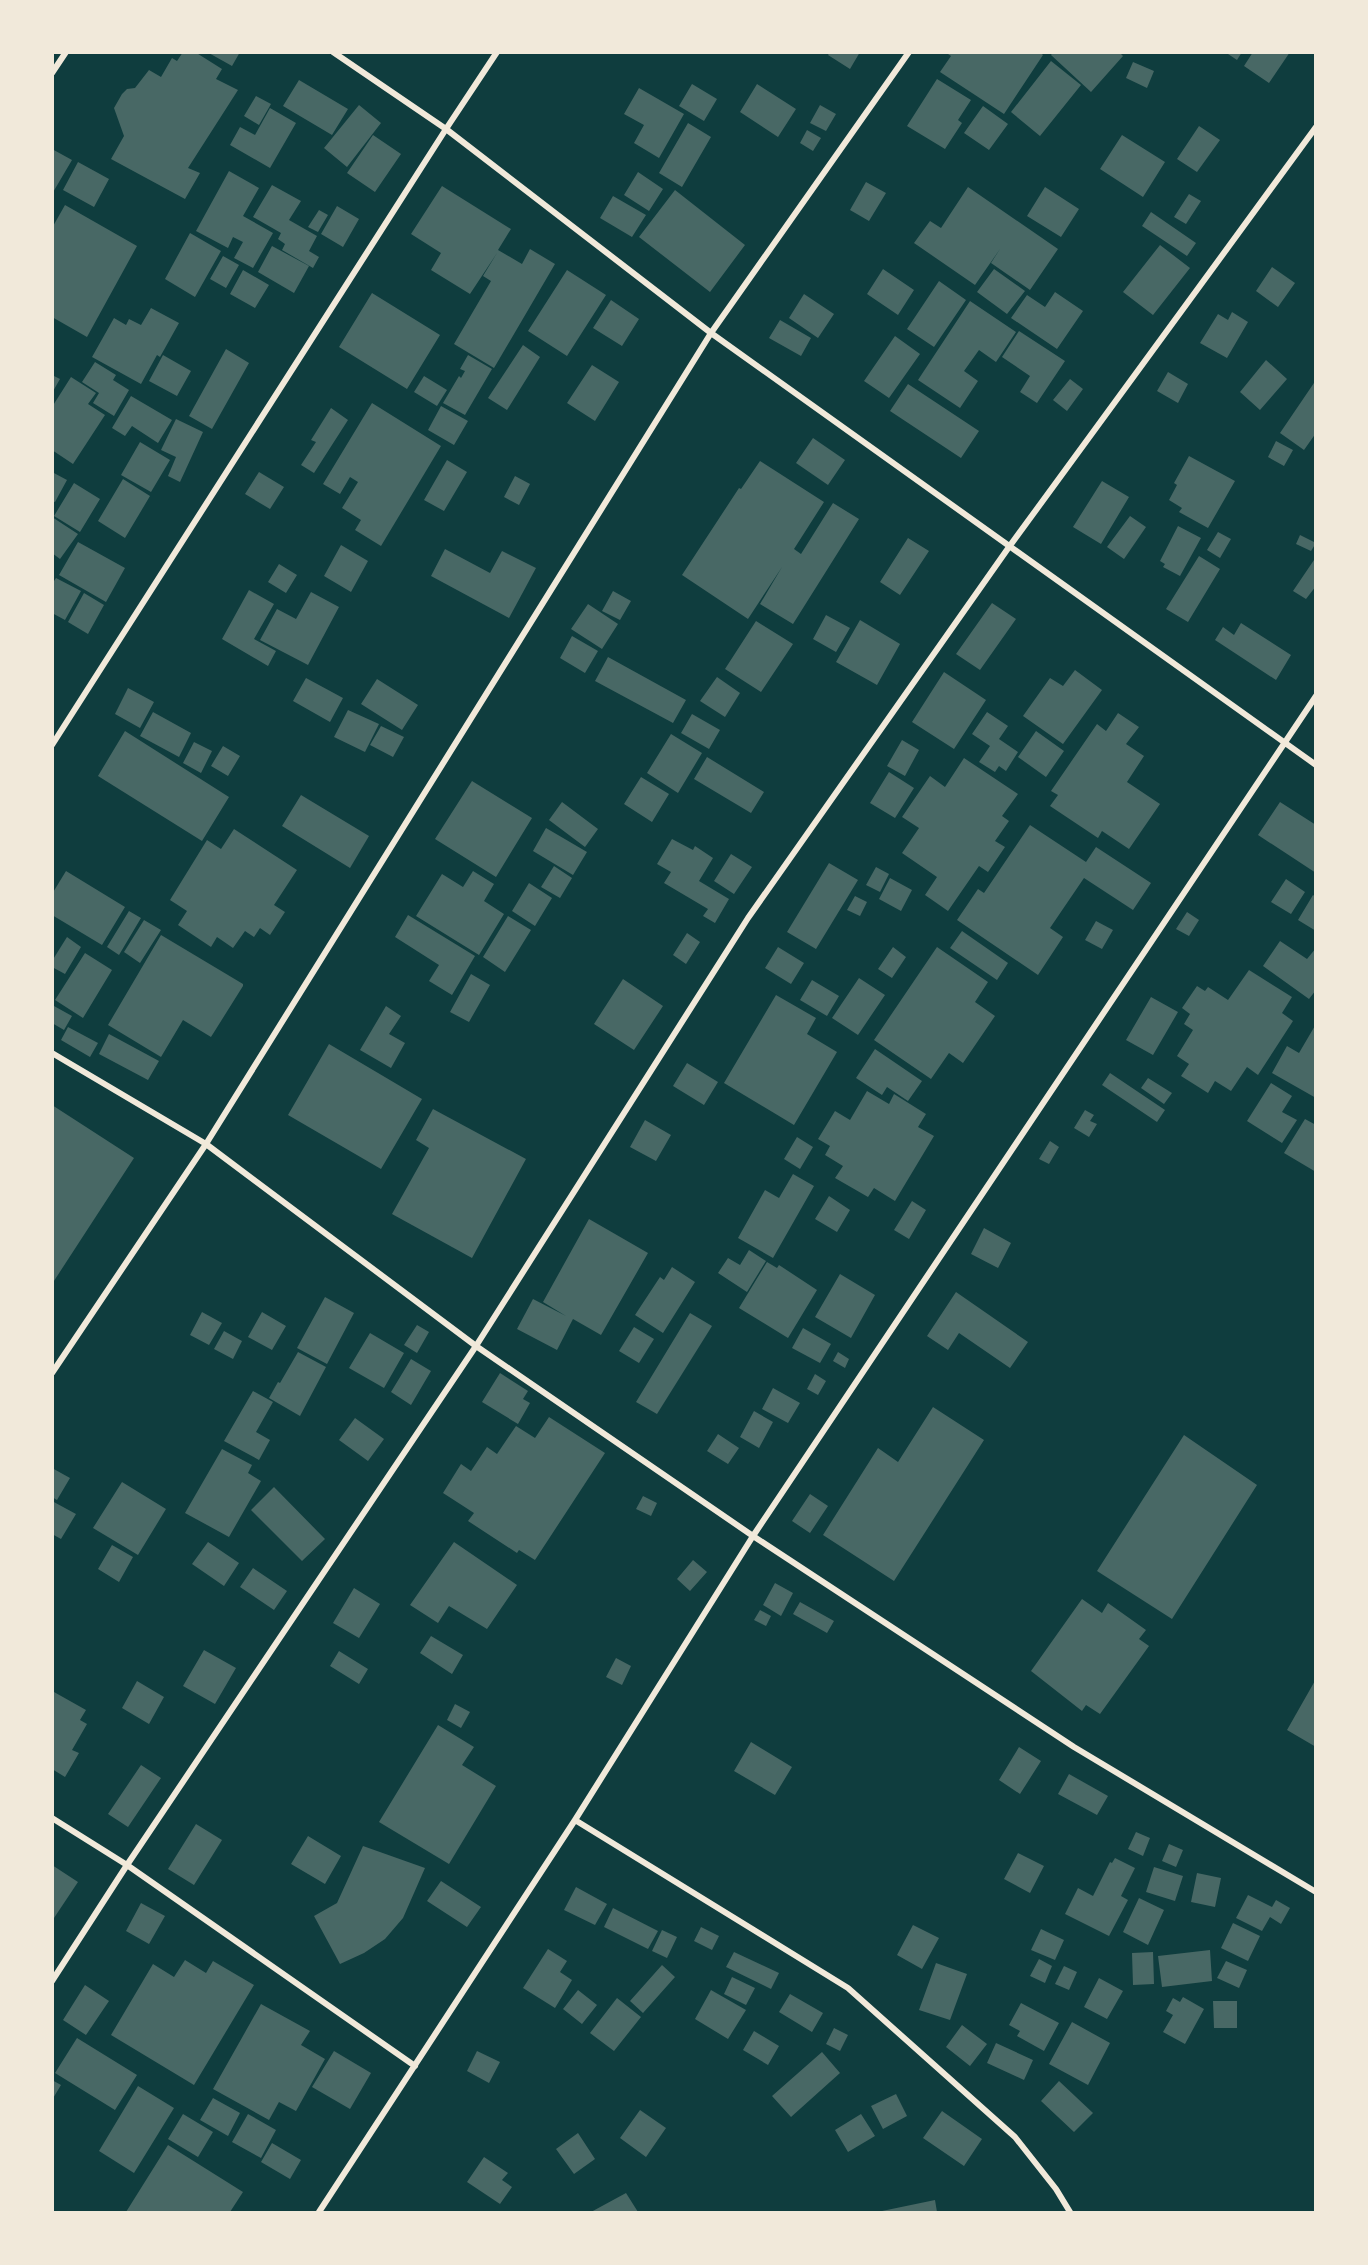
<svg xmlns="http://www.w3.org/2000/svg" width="1368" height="2265" viewBox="0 0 1368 2265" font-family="'PT Sans',sans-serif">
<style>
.building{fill:#486865}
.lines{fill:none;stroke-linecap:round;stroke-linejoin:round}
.minor{stroke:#f1e9da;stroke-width:6}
</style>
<rect width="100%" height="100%" fill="#0f3d3e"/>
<!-- building -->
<path class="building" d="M183,52H195L222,69L216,79L238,90L188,168L200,173L185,199L111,159L124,136L114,108L122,94L127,89L135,88L149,70L161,77L172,58L177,61Z
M207,52H240L232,66Z
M830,52H860L850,69L828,55Z
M945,52H1040L1043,55L1004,114L940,72L951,56Z
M1053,52H1119L1123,56L1091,92L1051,55Z
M1225,52H1242L1237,60Z
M1253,52H1290L1269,83L1244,66Z
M1051,61L1081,85L1040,136L1011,112Z
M1133,62L1154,71L1147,88L1126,78Z
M937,79L971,100L958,120L962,123L945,149L907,126Z
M299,80L348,109L332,135L283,106Z
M692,84L717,99L704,121L679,106Z
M757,84L796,109L778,137L740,112Z
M639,88L684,114L659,158L634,143L644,125L624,114Z
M256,96L271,104L259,125L244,116Z
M359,105L381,123L347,167L324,148Z
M820,105L836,114L826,131L810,123Z
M983,106L1008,124L989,150L964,133Z
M270,108L296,123L270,168L230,145L240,127L255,135Z
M688,123L711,137L682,187L659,173Z
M1199,126L1220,140L1197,172L1177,159Z
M807,130L821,138L813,151L800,143Z
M373,135L401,154L375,192L347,173Z
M1122,135L1165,162L1143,197L1100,169Z
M52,149L72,160L52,194Z
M78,162L109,179L94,207L63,190Z
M229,171L259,188L243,216L273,233L253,268L234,258L243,242L233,237L228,248L196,231Z
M638,172L663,189L649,211L624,195Z
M866,182L886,193L869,221L850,210Z
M272,185L301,201L289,220L317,236L309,251L319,257L313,268L282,250L285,244L278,239L281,233L253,217Z
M442,186L511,229L498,250L522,264L530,249L555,264L494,368L454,344L491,281L483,276L497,253L470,294L431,270L441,253L411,234Z
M968,187L1058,249L1030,290L991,263L1000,249L975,285L914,243L930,221L941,228Z
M1045,187L1079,209L1061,237L1027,216Z
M675,190L745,245L710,292L639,237Z
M1189,194L1201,201L1186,224L1174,217Z
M613,196L646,215L632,237L600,218Z
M65,205L137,246L87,337L52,317V228Z
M337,206L359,219L343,247L321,234Z
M319,210L328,215L318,232L308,227Z
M1151,212L1196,243L1187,256L1142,226Z
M190,233L221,251L195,297L165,279Z
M1160,245L1190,268L1153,315L1123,292Z
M272,246L309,266L294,293L258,272Z
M223,256L239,265L226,288L210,279Z
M1272,267L1295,283L1278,307L1256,291Z
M883,269L914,290L898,315L867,294Z
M994,269L1025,291L1007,314L977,292Z
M243,270L269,285L255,308L230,294Z
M567,270L606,295L567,356L528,331Z
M939,281L966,300L934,347L907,329Z
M1055,292L1083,311L1057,349L1011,318L1027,295L1045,307Z
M372,293L440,335L407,389L339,347Z
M804,294L834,314L818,338L789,318Z
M611,300L639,319L622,346L593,328Z
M970,301L1016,332L996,362L979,350L964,371L978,381L960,408L918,380Z
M151,308L179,323L160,357L157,355L141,384L92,357L114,318L126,325L129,319L141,325Z
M1232,312L1248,322L1227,358L1200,343L1218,314L1228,320Z
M780,320L811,338L801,356L769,338Z
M1019,331L1065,361L1037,403L1020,392L1030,376L1002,357Z
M895,336L920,354L889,398L864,381Z
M523,345L540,357L507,410L488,398Z
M226,349L249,363L212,429L189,416Z
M163,355L191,371L177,396L149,381Z
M468,355L492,369L465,415L443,403L459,376L461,378L465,371L460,369Z
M1266,360L1287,379L1260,410L1240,392Z
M95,362L116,375L113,380L129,390L114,416L93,403L99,393L82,382Z
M592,365L619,382L595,421L567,403Z
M1168,372L1188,384L1178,403L1157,391Z
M52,375L60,379L52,393Z
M424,376L447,390L437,406L414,392Z
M71,377L96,393L88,404L105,415L73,464L52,450V407Z
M1070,379L1083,389L1067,411L1053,400Z
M1316,380V433L1304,450L1280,433Z
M908,384L979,431L961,458L890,411Z
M131,396L172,420L158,443L132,426L125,436L112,428Z
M372,403L441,446L381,546L355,530L361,520L342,508L358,482L350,477L340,494L323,484Z
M441,406L468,421L454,445L428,430Z
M331,408L348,420L314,473L301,465L316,442L311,440Z
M176,419L203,432L180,482L168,476L176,457L161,450Z
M813,438L845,460L828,485L796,463Z
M1276,441L1293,450L1284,466L1268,457Z
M140,442L170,460L151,492L121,475Z
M1189,456L1235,481L1208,528L1179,512L1182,508L1169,500L1177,485L1174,483Z
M447,460L467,472L444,511L424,500Z
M760,461L824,502L794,549L801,554L833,503L859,519L793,624L760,604L782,567L748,619L682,575L739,488L741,489Z
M52,472L67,480L55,502L52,501Z
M259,472L284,487L270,509L245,494Z
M515,476L530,484L519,505L504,497Z
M123,479L150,496L125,538L98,521Z
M1102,481L1129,497L1101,544L1073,527Z
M74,483L100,499L80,532L54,516Z
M1130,516L1146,527L1124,559L1107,547Z
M52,517L78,534L60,559L52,553Z
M1178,526L1201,538L1180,576L1163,567L1165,564L1160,561Z
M1218,532L1231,539L1220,558L1207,550Z
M1300,535L1316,543L1311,551L1296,544Z
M908,538L929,551L900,595L880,582Z
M78,542L125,568L106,602L59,575Z
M341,545L368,561L351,592L324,576Z
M445,549L490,573L502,551L536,568L509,618L431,576Z
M1199,556L1220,569L1188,622L1166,609Z
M1314,560L1316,586L1306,599L1293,591Z
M279,564L297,575L286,593L268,582Z
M56,578L81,591L65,620L52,613V584Z
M249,590L274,604L254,639L276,651L268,666L222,639Z
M613,591L631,601L620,620L602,611Z
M311,592L339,607L308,665L260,640L277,609L296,619Z
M84,593L104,605L88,634L68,622Z
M992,603L1016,619L980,670L956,654Z
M588,604L618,624L602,649L571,629Z
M826,615L850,628L836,652L813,639Z
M860,620L900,644L877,685L836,662Z
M756,621L793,644L761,692L725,669Z
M1241,623L1291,655L1276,680L1215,640L1223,627L1234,635Z
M572,636L598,651L585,673L560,658Z
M608,657L686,700L673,723L595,681Z
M1075,670L1102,690L1063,744L1023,716L1050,678L1063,686Z
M944,672L986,700L954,749L912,722Z
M717,677L740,693L725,717L700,701Z
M306,678L343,698L330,722L293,701Z
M377,679L418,705L402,730L361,704Z
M128,688L154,702L140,728L115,714Z
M348,710L379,724L365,752L334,737Z
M153,712L191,733L179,757L140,736Z
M987,712L1008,726L999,739L1018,752L1006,771L999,766L995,772L979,762L990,746L972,734Z
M1118,713L1139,727L1126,744L1144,756L1127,782L1160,804L1129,849L1102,831L1098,838L1050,806L1058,795L1051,791L1097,724L1106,731Z
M692,714L720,730L709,749L681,733Z
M381,726L404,737L393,757L370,745Z
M125,731L229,797L202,841L98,776Z
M1036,731L1064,751L1046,777L1018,757Z
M671,734L702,753L678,793L647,773Z
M902,740L919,750L905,776L887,766Z
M194,742L212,751L201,773L183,763Z
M223,746L240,756L228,776L211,766Z
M707,757L764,792L751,813L694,779Z
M964,758L1018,794L1002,816L1009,821L995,841L1005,847L988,872L979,866L948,911L925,895L937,877L902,853L919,828L902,817L930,776L945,787Z
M889,772L914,788L895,818L870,803Z
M641,777L669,794L652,822L624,804Z
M472,781L532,818L496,877L435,839Z
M301,795L369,836L350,868L282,826Z
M562,802L598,829L585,847L549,820Z
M1280,802L1316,825V873L1258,835Z
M1030,825L1086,862L1096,847L1151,883L1133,910L1084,878L1050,928L1063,937L1038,975L957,920L978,889L984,893Z
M546,828L587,852L573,875L533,851Z
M234,829L297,870L274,905L285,912L270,935L260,928L254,937L245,931L233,948L217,937L211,947L178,925L187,911L170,900L207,840L221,849Z
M672,839L693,850L695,846L713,858L699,881L729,899L715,923L703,916L708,909L664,883L671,872L657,864Z
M731,854L752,867L734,894L714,881Z
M829,863L858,880L816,949L787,932Z
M554,866L572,878L560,898L541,887Z
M876,867L889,874L880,892L866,885Z
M66,871L125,907L102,945L52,915V894Z
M473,871L494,884L484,901L504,914L479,955L416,916L442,874L463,887Z
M890,878L912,890L901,911L879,899Z
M1286,879L1305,892L1291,914L1271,902Z
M529,883L552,898L535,926L512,911Z
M1313,895L1316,897V931L1298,920Z
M855,896L867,902L860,916L847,910Z
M129,911L141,918L119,955L107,947Z
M1187,912L1199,920L1189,936L1176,929Z
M408,915L475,956L452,995L429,981L439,965L395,937Z
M508,916L531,930L505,972L483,957Z
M144,920L161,930L140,963L124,952Z
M1096,921L1113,930L1102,949L1085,940Z
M962,931L1008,963L997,980L950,948Z
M687,933L700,942L686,964L673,955Z
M161,935L243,984V986L211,1037L183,1020L161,1057L108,1025Z
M67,937L81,947L65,974L52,967V961Z
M1280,941L1307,959L1316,948V990L1309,999L1263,966Z
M778,947L804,963L791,984L765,968Z
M893,947L906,957L892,978L878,969Z
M937,947L988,982L975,1002L995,1016L963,1063L949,1053L931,1079L874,1040Z
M85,953L112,970L83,1018L55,1000Z
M1249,970L1292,997L1282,1013L1293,1021L1258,1075L1247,1067L1231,1091L1215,1081L1208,1093L1181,1076L1189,1064L1177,1056L1193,1030L1184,1024L1190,1014L1182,1008L1197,986L1205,991L1208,987L1228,1000Z
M471,974L490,985L469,1022L450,1012Z
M859,978L885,995L858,1035L832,1018Z
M623,979L663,1006L634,1050L594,1024Z
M812,980L839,996L827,1016L800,1000Z
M776,995L816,1018L807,1034L837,1052L794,1125L724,1083Z
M1151,997L1178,1012L1153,1055L1126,1040Z
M54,1006L72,1016L64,1030L52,1023Z
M386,1006L401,1016L389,1034L405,1043L391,1068L360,1050Z
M1316,1024V1098L1272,1073L1287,1046L1299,1053Z
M68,1027L98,1043L90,1057L61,1040Z
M109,1034L159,1061L148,1080L99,1054Z
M329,1044L422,1099L381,1169L288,1115Z
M875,1049L922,1081L908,1101L887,1087L882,1095L856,1078Z
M687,1063L718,1082L704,1105L673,1086Z
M1110,1073L1165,1110L1157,1122L1102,1085Z
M1148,1078L1172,1093L1164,1104L1141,1088Z
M1271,1083L1292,1096L1282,1112L1297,1120L1282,1143L1247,1121Z
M867,1091L889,1104L894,1094L926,1114L918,1127L934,1136L895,1201L874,1188L868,1197L835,1178L843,1166L825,1155L830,1146L818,1139L835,1111L850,1120Z
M52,1105L134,1158L52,1284Z
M433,1109L526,1159L472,1258L392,1214L429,1148L416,1140Z
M1085,1110L1094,1115L1090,1121L1097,1124L1089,1137L1074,1128Z
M1305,1119L1316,1125V1172L1284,1153Z
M645,1120L671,1135L656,1161L630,1147Z
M797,1137L813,1147L800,1169L784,1159Z
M1050,1141L1059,1147L1049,1164L1039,1159Z
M793,1174L814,1186L773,1258L738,1238L765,1190L779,1198Z
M829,1196L850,1210L837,1232L815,1219Z
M912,1201L926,1210L909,1239L894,1230Z
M589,1219L648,1253L601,1335L573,1319L557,1350L517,1329L533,1299L566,1316L543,1302Z
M984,1228L1011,1243L998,1268L971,1254Z
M749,1250L766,1261L747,1292L718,1273L728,1258L740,1265Z
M767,1262L777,1268L779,1265L817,1290L788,1338L739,1308Z
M672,1267L695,1282L663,1333L635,1315L660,1277L664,1280Z
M840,1274L875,1295L851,1338L815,1317Z
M956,1292L1028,1342L1010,1368L959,1333L948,1350L927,1336Z
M325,1297L354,1313L327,1364L297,1348Z
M202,1312L222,1323L209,1345L190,1335Z
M262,1312L286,1326L272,1350L248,1337Z
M690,1313L712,1326L657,1414L636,1402Z
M417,1325L429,1332L417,1353L404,1345Z
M634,1327L654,1339L639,1363L619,1351Z
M803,1328L831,1344L820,1363L792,1348Z
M224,1331L242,1341L233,1359L214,1349Z
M370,1333L404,1353L384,1388L349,1368Z
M298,1352L326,1367L300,1416L269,1398L278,1382L280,1383Z
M838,1352L849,1359L845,1368L833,1361Z
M411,1359L431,1371L411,1405L391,1392Z
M500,1373L528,1391L523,1399L530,1403L518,1424L482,1402Z
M815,1374L826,1381L818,1395L807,1389Z
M773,1388L800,1403L788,1423L762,1409Z
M253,1391L273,1402L256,1432L270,1440L259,1460L224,1441Z
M933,1407L984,1440L894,1581L823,1535L878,1448L898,1462Z
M754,1411L773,1422L759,1448L740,1437Z
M549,1417L605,1453L535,1560L519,1550L517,1553L468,1521L474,1513L443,1493L461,1464L471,1471L487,1447L497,1454L516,1426L535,1438Z
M355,1418L384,1439L368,1461L339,1440Z
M718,1434L739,1448L728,1464L707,1451Z
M1184,1435L1257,1485L1172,1619L1097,1571Z
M222,1449L252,1465L248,1473L261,1481L229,1537L185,1513Z
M52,1468L70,1478L57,1500L52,1497Z
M122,1482L166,1509L138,1555L93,1528Z
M274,1487L325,1539L302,1561L251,1510Z
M810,1494L828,1506L810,1533L792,1521Z
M643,1496L657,1503L651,1516L636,1509Z
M52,1501L76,1514L61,1539L52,1534Z
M208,1542L239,1563L224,1586L192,1564Z
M454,1542L517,1585L487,1629L449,1606L438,1623L410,1605Z
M112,1545L133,1557L119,1582L98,1569Z
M693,1560L707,1572L690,1591L677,1579Z
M253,1568L287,1591L274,1610L240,1587Z
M775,1583L793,1593L781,1616L763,1605Z
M354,1588L380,1604L359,1638L333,1623Z
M1082,1599L1102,1613L1108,1603L1146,1630L1139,1639L1149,1646L1100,1714L1086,1705L1082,1711L1031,1671Z
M800,1602L834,1621L827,1633L793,1614Z
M760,1610L771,1616L766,1626L754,1620Z
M431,1636L463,1655L452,1674L420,1653Z
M204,1650L236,1668L215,1704L183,1686Z
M339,1651L368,1669L359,1684L330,1666Z
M616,1658L631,1666L622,1685L606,1677Z
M1316,1679V1747L1287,1730Z
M137,1681L164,1697L149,1724L122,1708Z
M54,1692L86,1710L80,1720L87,1724L72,1750L79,1753L65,1777L52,1769Z
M455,1704L470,1712L461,1728L447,1720Z
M438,1725L474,1747L462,1765L496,1786L449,1864L379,1822Z
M751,1742L792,1767L775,1795L734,1771Z
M1019,1747L1041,1761L1020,1794L999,1780Z
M141,1765L161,1778L128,1827L108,1814Z
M1069,1774L1108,1796L1097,1815L1058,1794Z
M196,1824L222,1840L194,1885L168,1869Z
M1136,1832L1150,1838L1143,1856L1128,1849Z
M308,1836L341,1856L325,1884L291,1864Z
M1169,1844L1183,1850L1176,1867L1162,1861Z
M363,1846L425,1868L403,1918L385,1939L364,1953L340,1964L314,1916L337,1903Z
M1018,1853L1044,1866L1030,1893L1004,1879Z
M1115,1858L1135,1868L1121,1896L1128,1900L1109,1936L1065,1914L1078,1888L1093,1896L1110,1862L1112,1863Z
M52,1865L78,1882L52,1921Z
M1154,1867L1183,1876L1175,1901L1146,1892Z
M1197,1873L1221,1878L1215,1907L1191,1902Z
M441,1881L481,1907L467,1927L427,1901Z
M576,1887L607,1904L595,1925L564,1910Z
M1248,1895L1272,1907L1276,1900L1290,1908L1281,1924L1270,1917L1262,1931L1236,1918Z
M1139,1898L1164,1910L1148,1945L1123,1932Z
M141,1903L165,1916L149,1944L126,1931Z
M613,1908L658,1931L648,1949L604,1927Z
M1233,1923L1260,1936L1248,1961L1221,1948Z
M913,1925L939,1938L922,1969L897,1955Z
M701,1927L719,1936L712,1950L694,1941Z
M1041,1929L1064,1940L1055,1960L1031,1950Z
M662,1930L677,1937L667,1958L652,1951Z
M548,1949L567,1961L560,1972L572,1980L555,2008L523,1988Z
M1210,1950L1212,1981L1162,1987L1158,1956Z
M734,1952L779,1973L771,1989L726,1967Z
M1153,1952L1154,1984L1133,1985L1132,1953Z
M1039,1959L1052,1966L1045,1983L1030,1976Z
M185,1960L206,1973L213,1961L254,1985L194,2085L111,2035L153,1964L174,1977Z
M1226,1961L1247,1970L1239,1988L1217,1978Z
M936,1963L967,1974L950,2020L919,2010Z
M662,1965L675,1977L643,2013L630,2001Z
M1064,1966L1077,1972L1069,1990L1055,1984Z
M732,1977L755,1988L746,2005L724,1994Z
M1099,1978L1123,1991L1107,2019L1084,2007Z
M85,1985L109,2001L86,2035L63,2020Z
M578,1990L597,2005L582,2024L563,2009Z
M711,1990L746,2010L728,2039L695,2019Z
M790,1994L823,2013L812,2032L779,2012Z
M1183,1997L1204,2009L1185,2044L1163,2032L1173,2015L1166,2011L1173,1998L1180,2002Z
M617,1998L641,2017L614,2051L590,2033Z
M1213,2001H1237V2028H1214Z
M1021,2003L1059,2023L1044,2051L1017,2036L1020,2031L1009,2025Z
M261,2004L310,2031L301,2045L325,2059L296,2111L279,2102L269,2120L213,2089Z
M1072,2022L1110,2043L1088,2085L1049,2064Z
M962,2025L987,2044L970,2066L946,2047Z
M834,2028L848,2035L840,2051L826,2044Z
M754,2031L779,2046L768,2065L743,2050Z
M77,2038L137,2075L115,2110L55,2073Z
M996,2043L1033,2060L1024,2080L987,2063Z
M334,2051L371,2073L350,2109L312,2087Z
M477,2051L500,2062L489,2083L467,2071Z
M822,2052L840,2073L791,2117L772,2096Z
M52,2080L61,2085L52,2100Z
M1059,2081L1093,2113L1074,2132L1041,2101Z
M138,2086L174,2108L134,2173L99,2151Z
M896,2094L907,2116L883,2129L871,2106Z
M213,2098L240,2113L228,2136L200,2120Z
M640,2110L666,2128L646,2157L620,2138Z
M942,2111L982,2139L964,2166L923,2138Z
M183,2114L213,2132L198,2157L168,2139Z
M248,2114L276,2130L261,2158L232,2142Z
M861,2114L875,2136L848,2152L835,2130Z
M578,2133L595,2159L574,2174L556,2149Z
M272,2143L301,2160L290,2179L261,2162Z
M168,2145L243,2192L230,2212H126Z
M484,2157L508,2173L502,2180L512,2187L500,2204L467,2182Z
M626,2193L638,2212H591Z
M935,2200L937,2212H882V2211Z"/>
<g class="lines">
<!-- minor -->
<path class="minor" d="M333,52L446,129L711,333L1316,765
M52,73L66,52
M52,745L446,129L497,52
M52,1053L206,1144L476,1346L753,1536L1074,1747L1316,1892
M52,1373L206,1144L711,333L909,52
M52,1818L127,1865L415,2066
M575,1820L848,1988L1015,2137L1056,2189L1070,2212
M52,1981L127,1865L476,1346L748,918L1009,547L1316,127
M319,2212L575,1820L753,1536L1316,696"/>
</g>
<!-- border -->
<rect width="1368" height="2265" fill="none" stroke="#f1e9da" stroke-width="108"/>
</svg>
